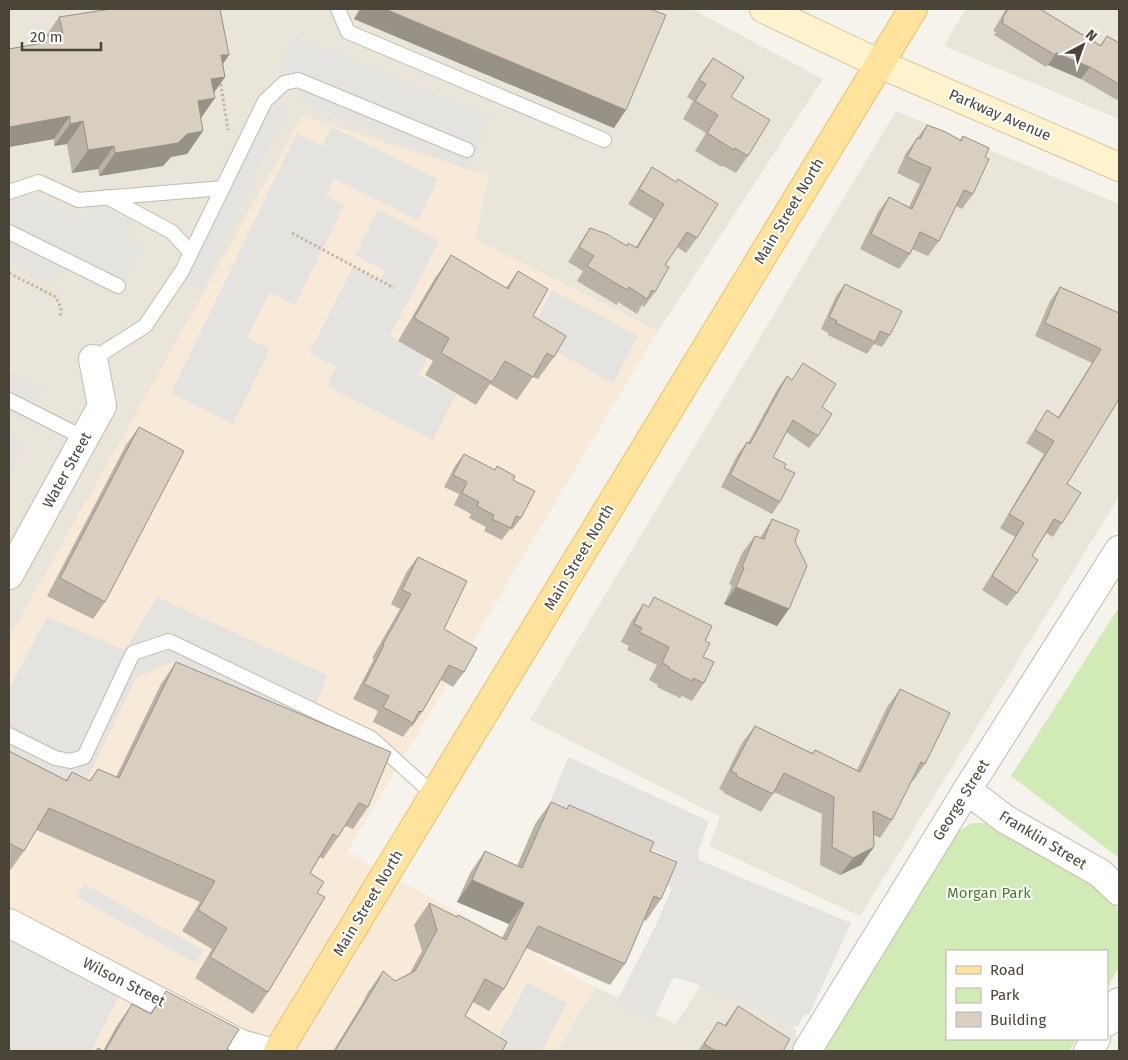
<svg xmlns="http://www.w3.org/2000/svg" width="1128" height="1060" viewBox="0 0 1128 1060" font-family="'Fira Sans',sans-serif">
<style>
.residential{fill:#eae5da}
.commercial{fill:#f7ead8}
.green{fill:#d2eab5}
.parking{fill:#e5e3e0}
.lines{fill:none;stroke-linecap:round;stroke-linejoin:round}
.lane-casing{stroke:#c2bbae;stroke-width:16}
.street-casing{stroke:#c2bbae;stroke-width:30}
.secondary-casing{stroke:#d6c79b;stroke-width:30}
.primary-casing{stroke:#e6c16a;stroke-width:30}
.path{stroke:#c4b79f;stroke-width:3;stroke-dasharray:2.5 2.5;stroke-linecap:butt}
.lane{stroke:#fff;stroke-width:14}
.street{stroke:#fff;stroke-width:28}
.secondary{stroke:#fff3cd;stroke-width:28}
.primary{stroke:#ffe39c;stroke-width:28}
.wall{fill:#bab2a6}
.shaded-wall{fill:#979187}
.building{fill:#d8cfc1;stroke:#979187}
.labels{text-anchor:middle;stroke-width:4;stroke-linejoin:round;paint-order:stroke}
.street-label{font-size:15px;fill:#4b4439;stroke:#fff}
.park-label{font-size:15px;fill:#4a7f2a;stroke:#fff}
</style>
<rect width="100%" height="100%" fill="#f6f3ec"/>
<!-- residential -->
<path class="residential" d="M9,9H692L823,79L658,331L475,239L488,175L146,396L9,638Z
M966,9H1119V119L944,46Z
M896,111L1119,204V497L860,916L709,846L720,817L530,720Z
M703,981L793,1020L800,1051H557L595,987L676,1024Z"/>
<!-- commercial -->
<path class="commercial" d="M302,116L488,175L476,239L658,331L347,852L595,987L557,1051H9V638L146,396Z"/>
<!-- green -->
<path class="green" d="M1119,607V858L1011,776Z
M972,823H985L1111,896L1119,912V967L1107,988V951H947V1039H1076L1069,1051H824L960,830Z"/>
<!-- parking -->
<path class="parking" d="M294,36L490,117L469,170L299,100L307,81L280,70Z
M273,98L289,106L202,290L185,282Z
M332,127L438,179L418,220L334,179L326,196L344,205L295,305L269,293L247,337L270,349L233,424L171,393L297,133L322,146Z
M17,190L84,217L92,202L136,222L126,240L144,248L121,291L63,262L53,284L9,261V208Z
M378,209L439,241L390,336L428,356L419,375L456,394L433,440L327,386L336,367L309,353L353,267L380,281L385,271L355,255Z
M552,290L638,336L613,383L528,336Z
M9,373L43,389L27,422L9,414Z
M9,435L25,443L9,477Z
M157,597L327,675L308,727L168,677L175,661L136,678L87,779L78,778L69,799L9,772V689L47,617L125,650Z
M568,757L709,821L698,852L699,860L851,923L809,1015L804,1014L798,1027L691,982L673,978L653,1020L616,1003L655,927L672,888L667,886L676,864V860L549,805Z
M84,884L203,950L196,963L77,897Z
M9,937L120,994L91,1051H9Z
M527,983L567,1003L542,1051H504L494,1046Z"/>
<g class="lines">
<defs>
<path id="lane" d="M338,9L348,32L604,140
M9,192L39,182L78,200L223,188
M107,197L172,232L191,253
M9,232L118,286
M93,359L145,326L182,271L265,101L284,83L298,80L467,150
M9,400L84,438
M9,735L55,758L70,761L84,757L133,653L169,641L371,738L434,795"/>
<path id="street" d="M9,575L102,406L93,359
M967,790L1005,819L1100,873L1119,891
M9,923L241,1044L266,1051
M1107,1022L1119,1002
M807,1051L967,790L1119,550
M1088,1051L1096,1039"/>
<path id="secondary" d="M764,9L880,64L1119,167"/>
<path id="primary" d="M278,1051L913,9"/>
</defs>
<!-- lane casing -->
<use href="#lane" class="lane-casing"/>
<!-- street casing -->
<use href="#street" class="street-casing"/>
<!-- secondary casing -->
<use href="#secondary" class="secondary-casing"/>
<!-- primary casing -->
<use href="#primary" class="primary-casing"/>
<!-- path -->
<path class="path" d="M220,79L228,130
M292,233L394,288
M9,273L56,297L61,308L60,318"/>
<!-- lane -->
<use href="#lane" class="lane"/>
<!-- street -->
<use href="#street" class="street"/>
<!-- secondary -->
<use href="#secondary" class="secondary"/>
<!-- primary -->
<use href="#primary" class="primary"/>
</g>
<!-- wall -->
<path class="wall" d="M359,9H650L614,128L354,19Z
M1006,9H1040L1100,45L1107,36L1119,43V97L1117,100L1081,79L1048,65L1046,67L994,35L996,32L993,31Z
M59,17L229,55L223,64L225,77L214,93L201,118L203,131L187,154L171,157L163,166L99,176L98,169L72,173L67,144L54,146V139L9,147V49L37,44L42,36H46Z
M713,58L731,97L748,156L736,173L723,166L722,167L695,151L706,133L683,119L693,101L687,97L700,75Z
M927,125L960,140L963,136L985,157L973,194L962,209L956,206L939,241L928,256L912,249L910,254L899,269L860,249L878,212L889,197L909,207L920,184L897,173L906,153Z
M652,167L697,238L686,253L677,247L665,265L655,292L644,307L642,305L637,314L618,302L617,305L577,281L583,271L568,262L580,243L590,228L626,245L636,247L653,219L628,204Z
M451,255L506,288L518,271L533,316L554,357L538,379L533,377L517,400L490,384L476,405L425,375L433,361L398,341L435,278Z
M845,284L890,335L882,347L874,344L867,354L828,335V333L821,329L836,296Z
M1060,287L1119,313L1067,484L1062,523L1053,537L1046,533L1032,556L1017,593L1007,606L982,590L1015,537L1000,528L1044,454L1026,443L1047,410L1058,417L1092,363L1035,336L1050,301Z
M787,376L822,407L818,436L809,448L786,432L773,457L784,468L780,502L772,514L721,487L738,454L747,442L748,443L778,388Z
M139,427L105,602L93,619L47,596L126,445Z
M464,454L495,470L497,466L513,480L521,518L512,530L510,529L502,540L484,531L486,527L469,518L471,514L454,505L459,494L444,487L455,466Z
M772,519L795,541L789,609L777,626L724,604L732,586L729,584L742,553L755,536L760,538Z
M418,557L444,629L464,672L453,687L441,680L422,712L412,727L411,726L403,737L373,722L378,711L353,699L374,659L372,658L400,609L391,604L407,571Z
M654,597L705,641L703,657L704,683L692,701L682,696L680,698L657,687L658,685L649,680L657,665L627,650L629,646L621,642L631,622L643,604L648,607Z
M176,662L368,807L353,829L345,826L338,837L323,859L320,857L310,873L317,893L268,992L253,1014L195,978L212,949L182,931L200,902L36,830L24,851L9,872V751L66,780L72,772L89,781L98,769L116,777L161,684Z
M900,689L925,764L913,781H911L892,820L880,838L874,835V847L861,865L840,875L820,865L822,814L774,792L761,812L724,793V792L719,789L742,743L755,726L812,753L815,750L857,770L887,707Z
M551,802L650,851L661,899L646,921L644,920L625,964L610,985L526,948L504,989L489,1011L473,1002L465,1016L502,1051H333L362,1004L368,992L383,971L395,981L410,973L422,951L414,925L429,903L456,917L458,915L502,938L509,924L457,902L470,873L485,851L517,866L535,824Z
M166,991L227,1049L231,1051H96H103L116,1027L132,1004L150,1013Z
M738,1006L783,1051H698L718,1022L724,1026Z"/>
<!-- shaded-wall -->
<path class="shaded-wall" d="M361,9H385L626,110L614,128L354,19Z
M1056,53L1090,67L1081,79L1048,65Z
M221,55H229L213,78Z
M225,77L209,99L215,98L199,121L182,124L211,79Z
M70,116L54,139L9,147V127Z
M83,121L67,144L54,146L70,124Z
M203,131L187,154L171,157L163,166L99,176L115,153L187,134Z
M114,146L98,169L72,173L88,150Z
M736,587L789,609L777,626L724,604Z
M874,847L861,865L840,875L853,858Z
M472,880L524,903L509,924L457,902Z"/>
<!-- building -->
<path class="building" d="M111,9H220L229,55H221L225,77L211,79L215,98L198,101L203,131L187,134L178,143L115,153L114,146L88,150L83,121L70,124V116L9,127V49L43,43L42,36L63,33L59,17Z
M385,9H650L666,15L626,110Z
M1008,9H1040L1101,46L1107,36L1119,43V84L1090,67L1056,53L1055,55L1002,23L1004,20L1002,19Z
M713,58L744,77L731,97L770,120L748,156L735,148L734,150L707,133L718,115L695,101L706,84L699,80Z
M927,125L946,132L961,141L963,136L989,148L985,157L989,159L973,194L964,190L939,241L920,232L910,254L871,234L889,197L912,209L931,168L907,157L917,138L920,139Z
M652,167L676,182L678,179L718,204L697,238L687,232L665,265L669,267L655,292L652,290L647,299L629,287L627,290L587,266L594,256L579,247L590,228L607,234L627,246L628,243L637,248L664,204L639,189Z
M451,255L508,289L518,271L548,289L533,316L566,336L554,357L547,353L533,377L505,361L492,382L441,353L449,338L414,318Z
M845,284L902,311L890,335L880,331L875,342L836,323L837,321L829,317Z
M1060,287L1119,313V399L1067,484L1081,493L1062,523L1054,519L1032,556L1038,560L1017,593L992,576L1024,523L1009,514L1054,441L1035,430L1047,410L1059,418L1101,349L1045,323Z
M803,363L836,384L822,407L832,414L818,436L793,420L773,457L786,464L784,468L795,473L780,502L730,475L747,442L750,444L787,376L792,380Z
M139,427L184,451L105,602L60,578Z
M464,454L495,470L497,466L515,476L513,480L535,491L521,518L516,516L511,528L492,519L494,515L477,506L479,502L462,493L467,482L453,475Z
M772,519L799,530L795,541L807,566L789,609L736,587L744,568L742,567L755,536L764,539Z
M418,557L467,581L444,629L477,648L464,672L449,665L422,712L419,711L413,723L383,707L389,696L364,684L384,645L383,644L411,594L402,590Z
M654,597L712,626L705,641L710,643L703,657L714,662L704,683L693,678L692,681L669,669L670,667L662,663L669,647L639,632L642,628L634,624L643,604L649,607Z
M176,662L391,752L368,807L359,803L338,837L333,834L310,873L324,882L317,893L325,897L268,992L210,957L227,928L198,910L215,881L49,808L24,851L9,843V751L67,781L72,772L90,781L98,769L119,778Z
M900,689L950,713L925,764L921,762L892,820L873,811L874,847L853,858L832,847L834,797L784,773L773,794L736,776L737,774L731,771L755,726L813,754L815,750L860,772Z
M551,802L567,809L569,805L654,842L650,851L677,862L661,899L654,896L625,964L538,926L504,989L485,979L465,1016L507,1042L502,1051H335L377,983L383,971L395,981L415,971L437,930L429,903L457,917L458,915L506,940L524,903L472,880L485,851L522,868Z
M166,991L239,1029L227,1049L231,1051H105L132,1004L151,1014Z
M738,1006L790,1039L783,1051H716L704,1044L718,1022L726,1026Z
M98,1048L103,1051H96Z"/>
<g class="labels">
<!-- street labels -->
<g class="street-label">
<text transform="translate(1000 115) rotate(23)" y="5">Parkway Avenue</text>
<text transform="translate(789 211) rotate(-59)" y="5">Main Street North</text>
<text transform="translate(67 470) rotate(-61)" y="5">Water Street</text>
<text transform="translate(579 557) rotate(-59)" y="5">Main Street North</text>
<text transform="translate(961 800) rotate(-58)" y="5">George Street</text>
<text transform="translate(1043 840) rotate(31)" y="5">Franklin Street</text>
<text transform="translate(368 903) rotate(-59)" y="5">Main Street North</text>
<text transform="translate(124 982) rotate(27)" y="5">Wilson Street</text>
</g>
<!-- park labels -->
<g class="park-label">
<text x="989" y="898">Morgan Park</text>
</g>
</g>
<!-- border -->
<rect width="1128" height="1060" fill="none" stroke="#4b4439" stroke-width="20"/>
<!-- legend -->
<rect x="946" y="950" width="162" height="90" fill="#ffffff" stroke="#b7b4b0"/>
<rect x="956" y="966" width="25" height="8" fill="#ffe39c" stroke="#b7b4b0"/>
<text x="990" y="975" font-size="15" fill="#4b4439">Road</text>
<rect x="956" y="988" width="25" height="15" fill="#d2eab5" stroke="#b7b4b0"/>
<text x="990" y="1000" font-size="15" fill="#4b4439">Park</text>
<rect x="956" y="1012" width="25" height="15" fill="#d8cfc1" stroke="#b7b4b0"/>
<text x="990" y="1025" font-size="15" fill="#4b4439">Building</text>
<!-- north arrow -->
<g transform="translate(1083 45) rotate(41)" stroke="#ffffff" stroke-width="4" paint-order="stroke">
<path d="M0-4L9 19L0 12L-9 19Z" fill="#4b4439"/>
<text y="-8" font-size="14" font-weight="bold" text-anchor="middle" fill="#4b4439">N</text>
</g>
<!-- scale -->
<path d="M22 42v8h79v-8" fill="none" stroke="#4b4439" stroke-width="2.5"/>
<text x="30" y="42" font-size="15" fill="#4b4439" stroke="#ffffff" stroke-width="4" paint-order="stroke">20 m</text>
</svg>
